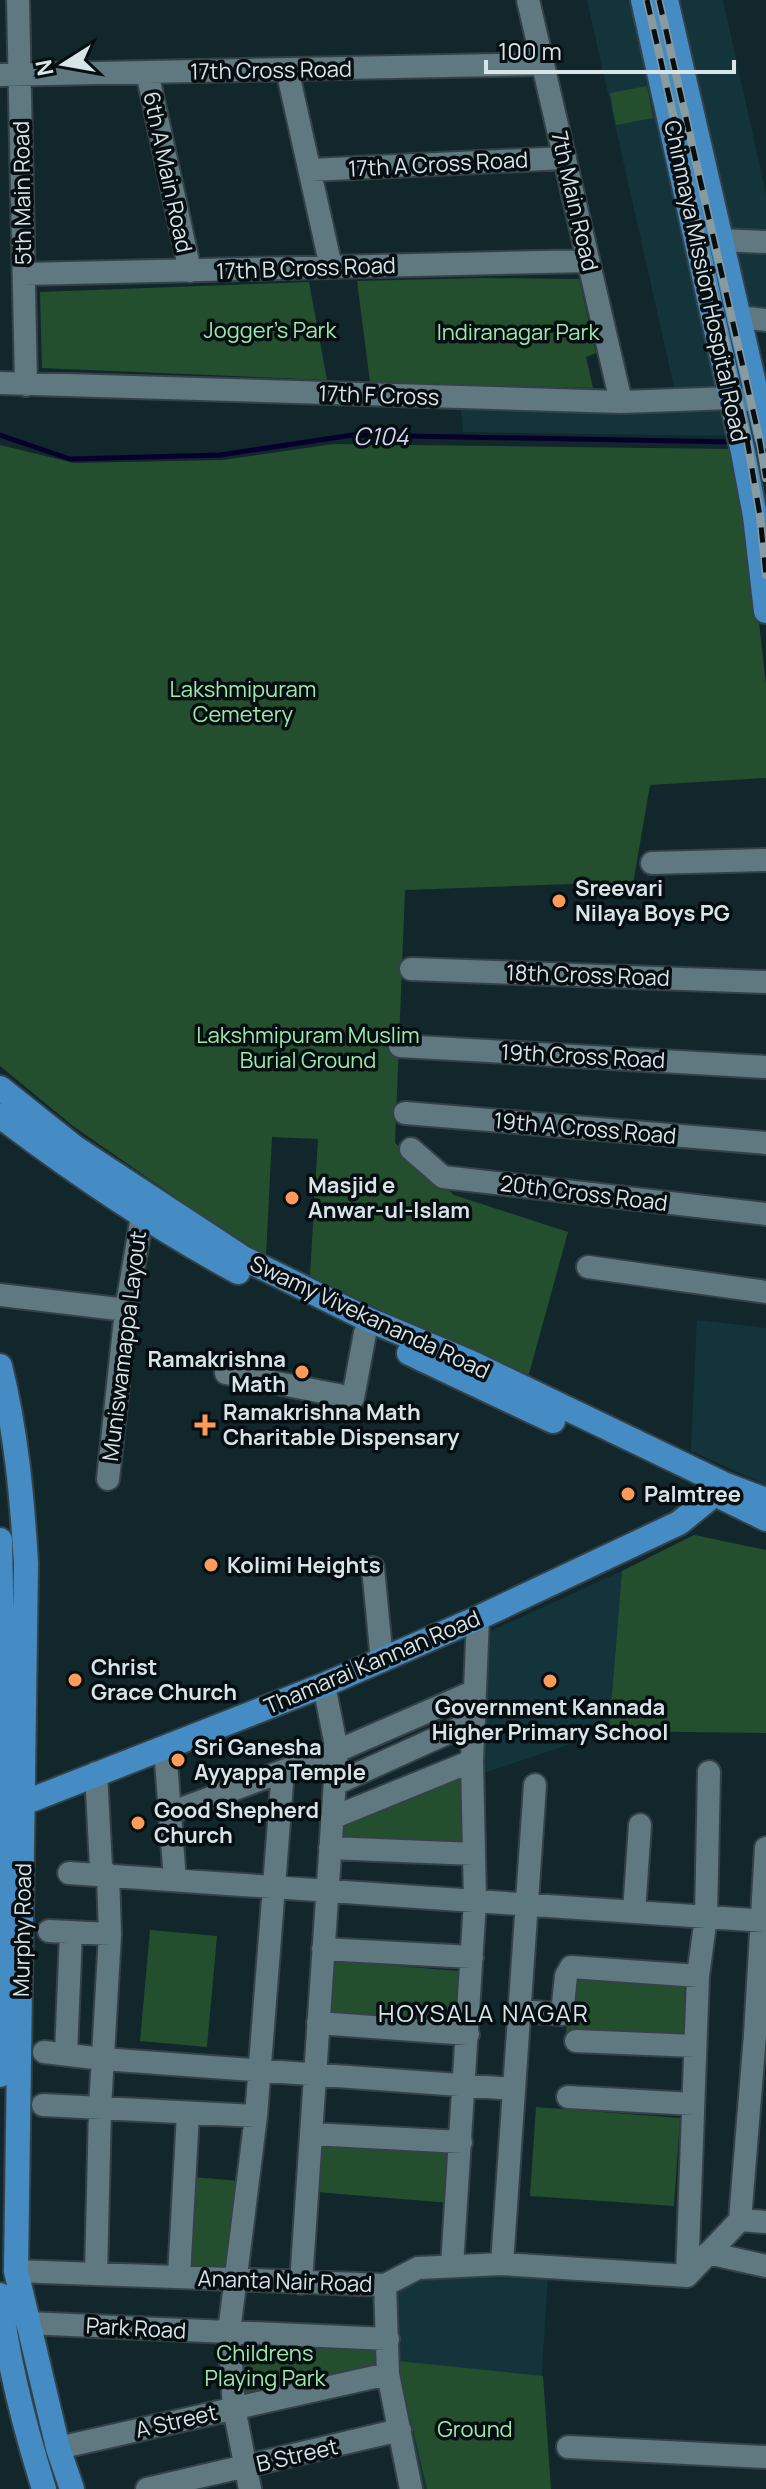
<svg xmlns="http://www.w3.org/2000/svg" width="766" height="2489" viewBox="0 0 766 2489" font-family="Manrope,sans-serif">
<style>
.built{fill:#14343c}
.green{fill:#244f2f}
.lines{fill:none;stroke-linecap:round;stroke-linejoin:round}
.stream{stroke:#08002c;stroke-width:5}
.minor-casing{stroke:#344248;stroke-width:26}
.major-casing{stroke:#344248;stroke-width:28}
.minor{stroke:#60787f;stroke-width:22}
.major{stroke:#448cc3;stroke-width:24}
.rail-casing{stroke:#8a9b9f;stroke-width:8}
.rail{stroke:#060e11;stroke-width:5;stroke-dasharray:15;stroke-linecap:butt}
.poi-dot{fill:#ff9b5a;stroke:#060e11;stroke-width:3}
.labels{text-anchor:middle;stroke-width:7;stroke-linejoin:round;paint-order:stroke}
.street-label{font-size:22px;fill:#d7e4e8;stroke:#060e11}
.park-label{font-size:22px;fill:#9beaac;stroke:#060e11}
.poi-label{font-size:22px;font-weight:bold;fill:#d7e4e8;stroke:#060e11;text-anchor:start}
.water-label{font-size:24px;font-style:italic;fill:#d0d3f4;stroke:#060e11}
.neighbourhood-label{font-size:24px;letter-spacing:2px;fill:#d7e4e8;stroke:#060e11}
</style>
<rect width="100%" height="100%" fill="#11272c"/>
<!-- built -->
<path class="built" d="M587,0H631L722,389L675,391Z
M677,0H723L766,194V230L729,229Z
M734,248L766,250V313L748,312Z
M460,401L725,406L730,436L463,432Z
M697,1320L766,1328V1485L691,1451Z
M622,1571L609,1731L481,1774L491,1631Z
M442,2274L548,2275L542,2371L549,2489H421L395,2362L396,2287Z"/>
<!-- green -->
<path class="green" d="M647,86L653,118L616,125L610,93Z
M483,278L579,279L596,353L586,357L593,388L370,382L357,281Z
M309,282L327,380L42,368L40,292Z
M334,444L732,449L756,595L766,685V778L650,785L633,884L600,883L405,890L395,1143L454,1195L568,1232L527,1381L310,1276L318,1139L272,1137L266,1256L194,1210L73,1126L0,1066V445L74,463L222,460Z
M694,1535L766,1550V1733L609,1731L622,1571Z
M464,1774L468,1847L339,1841L340,1825Z
M150,1930L217,1936L207,2047L140,2041Z
M334,1961L458,1971L454,2024L330,2014Z
M568,1979L685,1984L683,2043L566,2038Z
M536,2107L680,2118L674,2206L530,2196Z
M321,2126L455,2138L450,2203L316,2192Z
M192,2177L241,2181L233,2273L185,2269Z
M236,2338L383,2346L381,2371L240,2398Z
M397,2361L543,2376L551,2489H427Z"/>
<g class="lines">
<!-- stream -->
<path class="stream" d="M0,435L70,459L220,455L353,435L734,442
M747,445L766,449"/>
<defs>
<path id="minor" d="M18,0L26,385
M528,0L621,402
M287,69L331,267
M147,72L190,271
M0,75L543,64
M311,170L565,158
M720,240L766,242
M24,274L588,261
M738,317L766,320
M0,383L621,402L732,398L746,400
M652,863L766,860
M411,969L766,982
M400,1046L766,1067
M405,1113L766,1143
M411,1149L443,1177L766,1214
M588,1267L766,1292
M0,1295L126,1310
M226,1373L353,1398L365,1333
M108,1479L126,1310L145,1199
M373,1568L382,1661
M165,1748L175,1880
M96,1773L101,1867L108,1876L110,1934L100,2108L96,2274
M335,1784L474,1721
M170,1813L337,1751L475,1691
M332,1818L472,1761
M330,1848L474,1854
M69,1873L766,1921
M634,1912L640,1825
M49,1931L110,1934
M323,1949L472,1957
M519,2011L562,2014L566,1976L571,1967L698,1976
M318,2023L468,2034
M576,2041L695,2046
M44,2052L103,2059L514,2089
M66,2054L71,1932
M568,2097L693,2104
M43,2105L256,2116
M311,2134L461,2142
M740,2220L755,2035L766,1848
M708,2253L766,2266
M502,2264L535,1785
M452,2266L475,1901L472,1761L478,1618
M16,2271L385,2285L418,2268L502,2264L687,2276L740,2220L766,2222
M687,2276L698,1976L706,1917L709,1772
M179,2277L188,2113
M301,2283L337,1751L324,1685
M385,2285L388,2374L411,2489
M27,2323L388,2339
M568,2447L766,2457
M58,2448L388,2374
M147,2489L400,2430
M250,2489L234,2408L229,2332L256,2116L283,1771"/>
<path id="major" d="M643,0L743,452L755,516L766,611
M666,0L766,436
M0,1088L74,1147L243,1258L367,1319L470,1362L726,1485L766,1500
M0,1116C75,1173 155,1227 238,1272
M409,1353L553,1421
M0,1366C16,1431 22,1496 26,1563L16,2271L58,2448L72,2489
M725,1499L766,1519
M0,1540L4,1747L0,2075
M3,1811L324,1685L478,1618L679,1523L726,1485
M0,2295C7,2361 24,2425 44,2489"/>
</defs>
<!-- minor casing -->
<use href="#minor" class="minor-casing"/>
<!-- major casing -->
<use href="#major" class="major-casing"/>
<!-- minor -->
<use href="#minor" class="minor"/>
<!-- major -->
<use href="#major" class="major"/>
<defs>
<path id="rail" d="M647,0L747,439L760,516L766,575
M659,0L759,437L766,478"/>
</defs>
<!-- rail casing -->
<use href="#rail" class="rail-casing"/>
<!-- rail -->
<use href="#rail" class="rail"/>
</g>
<!-- markers -->
<g class="poi-dot">
<circle cx="559" cy="901" r="8"/>
<circle cx="292" cy="1198" r="8"/>
<circle cx="302" cy="1372" r="8"/>
<path d="M201 1413h8v8h8v8h-8v8h-8v-8h-8v-8h8z"/>
<circle cx="628" cy="1494" r="8"/>
<circle cx="211" cy="1565" r="8"/>
<circle cx="75" cy="1680" r="8"/>
<circle cx="550" cy="1681" r="8"/>
<circle cx="178" cy="1760" r="8"/>
<circle cx="138" cy="1823" r="8"/>
</g>
<g class="labels">
<!-- street labels -->
<g class="street-label">
<text transform="translate(271 70) rotate(-1)" y="8">17th Cross Road</text>
<text transform="translate(438 164) rotate(-3)" y="8">17th A Cross Road</text>
<text transform="translate(168 172) rotate(78)" y="8">6th A Main Road</text>
<text transform="translate(22 193) rotate(-91)" y="8">5th Main Road</text>
<text transform="translate(575 201) rotate(77)" y="8">7th Main Road</text>
<text transform="translate(306 268) rotate(-2)" y="8">17th B Cross Road</text>
<text transform="translate(706 281) rotate(78)" y="8">Chinmaya Mission Hospital Road</text>
<text transform="translate(379 395) rotate(2)" y="8">17th F Cross</text>
<text transform="translate(588 975) rotate(2)" y="8">18th Cross Road</text>
<text transform="translate(583 1056) rotate(3)" y="8">19th Cross Road</text>
<text transform="translate(585 1128) rotate(5)" y="8">19th A Cross Road</text>
<text transform="translate(584 1193) rotate(7)" y="8">20th Cross Road</text>
<text transform="translate(370 1317) rotate(25)" y="8">Swamy Vivekananda Road</text>
<text transform="translate(124 1346) rotate(-83)" y="8">Muniswamappa Layout</text>
<text transform="translate(372 1662) rotate(-23)" y="8">Thamarai Kannan Road</text>
<text transform="translate(22 1930) rotate(-89)" y="8">Murphy Road</text>
<text transform="translate(285 2281) rotate(2)" y="8">Ananta Nair Road</text>
<text transform="translate(136 2328) rotate(3)" y="8">Park Road</text>
<text transform="translate(176 2421) rotate(-13)" y="8">A Street</text>
<text transform="translate(297 2455) rotate(-13)" y="8">B Street</text>
</g>
<!-- park labels -->
<g class="park-label">
<text x="270" y="338">Jogger's Park</text>
<text x="518" y="340">Indiranagar Park</text>
<text x="243" y="697">Lakshmipuram<tspan x="243" dy="25">Cemetery</tspan></text>
<text x="308" y="1043">Lakshmipuram Muslim<tspan x="308" dy="25">Burial Ground</tspan></text>
<text x="265" y="2361">Childrens<tspan x="265" dy="25">Playing Park</tspan></text>
<text x="475" y="2437">Ground</text>
</g>
<!-- poi labels -->
<g class="poi-label">
<text x="575" y="896">Sreevari<tspan x="575" dy="25">Nilaya Boys PG</tspan></text>
<text x="308" y="1193">Masjid e<tspan x="308" dy="25">Anwar-ul-Islam</tspan></text>
<text x="286" y="1367" text-anchor="end">Ramakrishna<tspan x="286" dy="25">Math</tspan></text>
<text x="223" y="1420">Ramakrishna Math<tspan x="223" dy="25">Charitable Dispensary</tspan></text>
<text x="644" y="1502">Palmtree</text>
<text x="227" y="1573">Kolimi Heights</text>
<text x="91" y="1675">Christ<tspan x="91" dy="25">Grace Church</tspan></text>
<text x="550" y="1715" text-anchor="middle">Government Kannada<tspan x="550" dy="25">Higher Primary School</tspan></text>
<text x="194" y="1755">Sri Ganesha<tspan x="194" dy="25">Ayyappa Temple</tspan></text>
<text x="154" y="1818">Good Shepherd<tspan x="154" dy="25">Church</tspan></text>
</g>
<!-- water labels -->
<g class="water-label">
<text x="381" y="445">C104</text>
</g>
<!-- neighbourhood labels -->
<g class="neighbourhood-label">
<text x="484" y="2022">HOYSALA NAGAR</text>
</g>
</g>
<!-- north arrow -->
<g transform="translate(64 64) rotate(259)" stroke="#060e11" stroke-width="6" paint-order="stroke">
<path d="M0-6L14 30L0 20L-14 30Z" fill="#d7e4e8"/>
<text y="-12" font-size="22" font-weight="bold" text-anchor="middle" fill="#d7e4e8">N</text>
</g>
<!-- scale -->
<path d="M486 60v12h248v-12" fill="none" stroke="#d7e4e8" stroke-width="4"/>
<text x="498" y="60" font-size="24" fill="#d7e4e8" stroke="#060e11" stroke-width="6" paint-order="stroke">100 m</text>
</svg>
